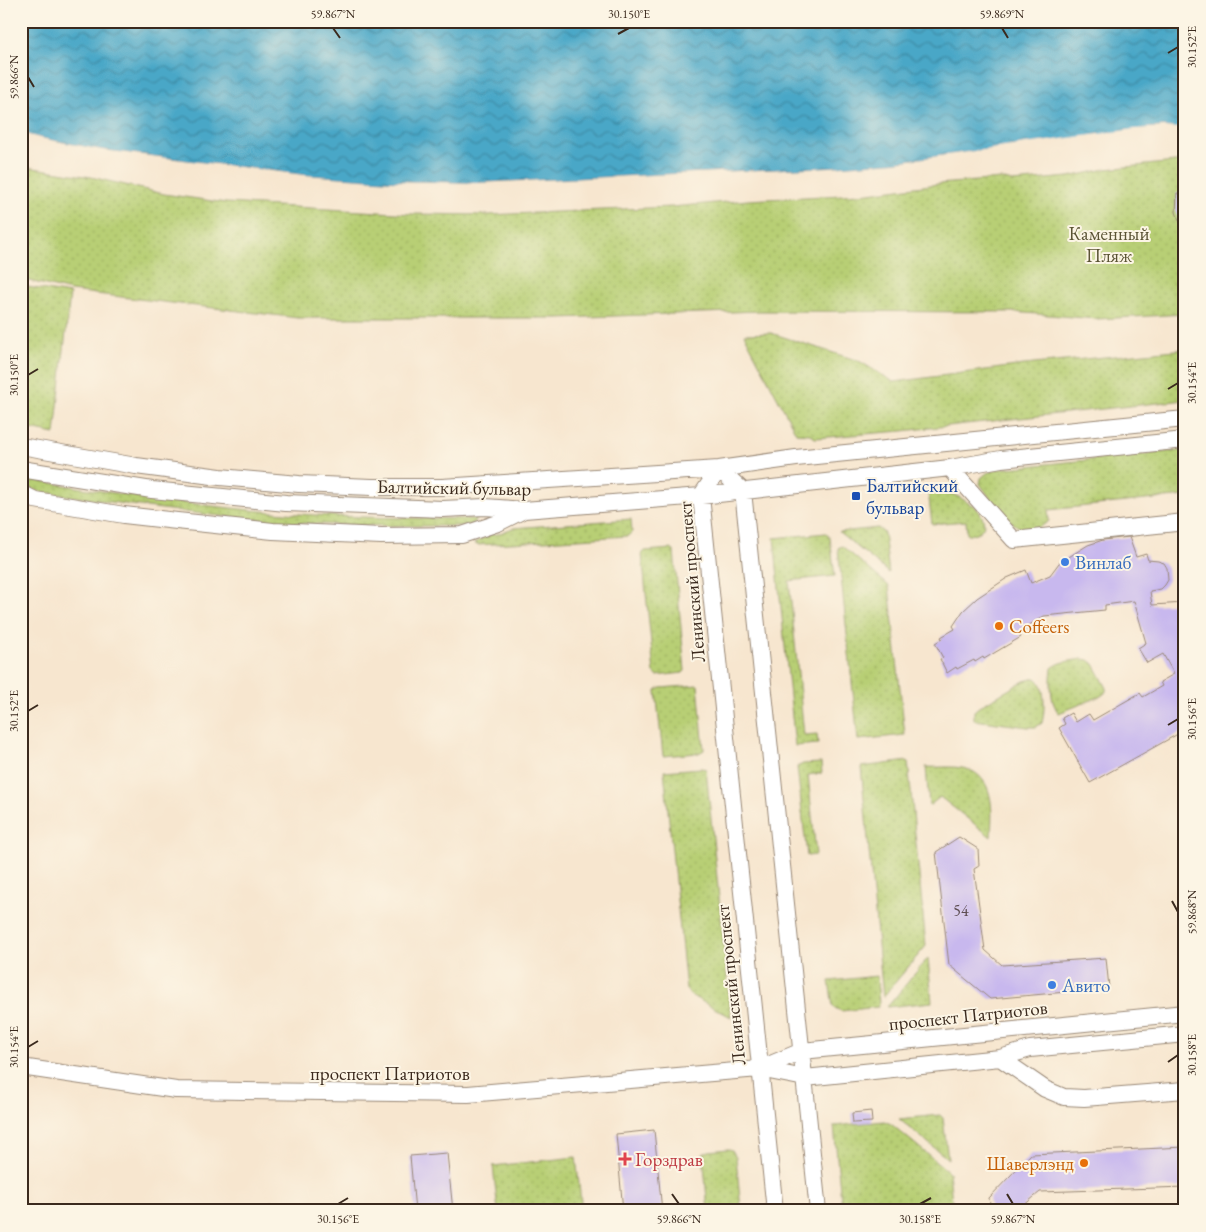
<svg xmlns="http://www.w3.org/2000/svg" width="1206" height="1232" viewBox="0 0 1206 1232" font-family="'EB Garamond',serif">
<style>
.grass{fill:url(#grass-dots);stroke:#7a7c49}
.water{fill:url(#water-waves);stroke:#426872}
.pier{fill:#f7e6cf}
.building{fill:#c8b8ee}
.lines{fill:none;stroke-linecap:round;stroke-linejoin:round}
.minor-casing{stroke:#998876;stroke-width:18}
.minor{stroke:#fff;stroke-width:16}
.ticks{fill:none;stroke:#3b2a1e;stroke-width:2}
.transit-dot{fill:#1a4fb4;stroke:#fcf5e5;stroke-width:2}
.shop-dot{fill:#3f7fe0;stroke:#fcf5e5;stroke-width:2}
.food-dot{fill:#e8710a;stroke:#fcf5e5;stroke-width:2}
.health-dot{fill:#e0444e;stroke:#fcf5e5;stroke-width:2}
.labels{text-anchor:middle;stroke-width:4;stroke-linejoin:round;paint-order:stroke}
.number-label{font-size:16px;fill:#5e4e52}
.park-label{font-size:19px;fill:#5a5334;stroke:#fcf5e5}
.transit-label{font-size:19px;fill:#164399;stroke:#fcf5e5;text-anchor:start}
.street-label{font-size:19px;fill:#3b2a1e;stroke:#fcf5e5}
.shop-label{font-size:19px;fill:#366cbe;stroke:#fcf5e5;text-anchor:start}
.food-label{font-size:19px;fill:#c56008;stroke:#fcf5e5;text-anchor:start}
.health-label{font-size:19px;fill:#be3a42;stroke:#fcf5e5;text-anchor:start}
.neatline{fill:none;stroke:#3b2a1e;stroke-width:2}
.ticks-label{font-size:12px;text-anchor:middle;fill:#3b2a1e}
</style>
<defs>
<pattern id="grass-dots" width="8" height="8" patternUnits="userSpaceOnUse" patternTransform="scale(1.25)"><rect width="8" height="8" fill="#b8cf74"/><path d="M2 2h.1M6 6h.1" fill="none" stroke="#9fb264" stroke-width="1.8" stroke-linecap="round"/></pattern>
<pattern id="water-waves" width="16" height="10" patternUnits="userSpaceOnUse" patternTransform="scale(1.25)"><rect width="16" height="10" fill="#48a7c7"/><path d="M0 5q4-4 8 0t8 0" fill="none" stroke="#3d88a1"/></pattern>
</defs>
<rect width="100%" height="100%" fill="#fcf5e5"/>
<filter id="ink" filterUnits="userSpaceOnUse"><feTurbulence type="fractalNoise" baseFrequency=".02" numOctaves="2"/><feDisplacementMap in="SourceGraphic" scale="10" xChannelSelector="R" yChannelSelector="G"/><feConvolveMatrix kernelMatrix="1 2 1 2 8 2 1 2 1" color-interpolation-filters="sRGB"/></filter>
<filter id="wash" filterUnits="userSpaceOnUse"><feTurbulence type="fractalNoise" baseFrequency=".0096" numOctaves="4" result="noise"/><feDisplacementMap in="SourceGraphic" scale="20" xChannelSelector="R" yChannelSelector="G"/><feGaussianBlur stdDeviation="1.12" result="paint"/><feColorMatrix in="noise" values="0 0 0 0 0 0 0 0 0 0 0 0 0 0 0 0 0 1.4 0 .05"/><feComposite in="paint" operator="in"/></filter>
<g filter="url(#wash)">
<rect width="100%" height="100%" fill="#f7e6cf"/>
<!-- grass -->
<path class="grass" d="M1185,161V314L1097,319L1013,312L760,311L558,318H298L71,291L21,279V166L91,177L164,194L226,203L412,214L488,215L671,207L748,200L861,194L938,184L1001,179L1012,182L1069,177L1106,169Z
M21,286L70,294L55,434L21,427Z
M771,333L859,361L894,382L1024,365L1185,349V400L902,431L815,438L810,434L796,433L744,334Z
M1185,450V496L1048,510L1049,521C1045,524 1040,527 1035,529C1012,535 991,499 980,484L981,478L987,473L998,469Z
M21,478C105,492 188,505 272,512C340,518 409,518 477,519L472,524L461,526C397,526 334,526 271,521C192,514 115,503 37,491L21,483Z
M928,490C946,491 957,494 971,505L973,504C985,517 992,532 967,535L966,521L932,524Z
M631,519L632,532L628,536L477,545L474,543L494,533L495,535L513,528Z
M878,528L884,533L889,573L839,532Z
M826,533L830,538L835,576L789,581L804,735L817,734L818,744L795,746L774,538Z
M842,546L889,586L905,735L858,740L838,548Z
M671,549L674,551L685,671L683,673L657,676L654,673L642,554L645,551Z
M1082,659L1089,660L1094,664L1107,688L1105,693L1101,696L1059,713C1050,704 1050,681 1052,668C1060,661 1072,661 1082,659Z
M1036,678C1046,686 1045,711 1042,723L1036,727H1028L974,720V711L980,706L1024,681Z
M698,685L704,750L699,753L663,756L656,691L660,688Z
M908,761L926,946L883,997L861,767Z
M821,763L822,773L808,775L816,855L807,856L797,767L803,764Z
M926,767C940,768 957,765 970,770C996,781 992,815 991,837L940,797L929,806Z
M701,768L706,769L731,1017L690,995L686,989L664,771Z
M928,958L932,1002L887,1007Z
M877,976L879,1004L878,1007L841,1011L833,1007L829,981Z
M940,1115L943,1118L948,1159L899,1119Z
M884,1121L891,1124L949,1172L953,1211H842L834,1126Z
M728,1149L732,1150L736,1157L741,1209L708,1211L703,1154L709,1151Z
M576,1157L582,1211H498L493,1166Z"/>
<!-- water -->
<path class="water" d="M21,21H1185V130L1164,127L1150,128L895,162L830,167L477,183L391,181L304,175L102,150L40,138L21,133Z"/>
<!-- pier -->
<path class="pier" d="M1164,127L1179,128L1185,130V133L1164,129L1150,130L927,161L864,167L477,185L391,184L303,177L102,153L21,136V133L40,138L102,150L304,175L391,181L477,183L830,167L895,162L1135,129Z"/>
<g id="blocks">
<!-- building -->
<path class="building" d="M1177,193L1185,194V236L1176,212Z
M1129,537L1136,557L1146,554L1148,560L1158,561L1164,563L1167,568L1168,580L1165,585L1161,589L1150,591L1152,605L1185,603V730L1090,783L1059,728L1065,724L1062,718L1071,713L1076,722L1089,714L1093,720L1140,693L1143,697L1162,686L1160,682L1174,674L1163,654L1147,663L1138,648L1146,643L1134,601L1105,605V610L1044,616L1026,627L1027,629L1019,634L1021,637L984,659L983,657L975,662L974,660L957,669L956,667L947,673L940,659L943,658L935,643L942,639L941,637L955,629L953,626L963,611L977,598L1007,578L1026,570L1031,583L1050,575L1059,563L1088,545L1103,540Z
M959,837L978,849L979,866L974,869L985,950L1002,965L1106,958L1109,988L990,999L949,965L936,852Z
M871,1111L872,1122L853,1123L852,1113Z
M654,1130L662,1211H623L616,1134Z
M1185,1147V1187L1040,1192L1023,1206V1211H991L989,1198L1031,1154Z
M447,1153L453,1211H415L410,1156Z
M272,1206V1211H243V1210Z"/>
</g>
</g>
<g filter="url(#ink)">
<use href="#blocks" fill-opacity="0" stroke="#998876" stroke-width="1"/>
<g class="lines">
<defs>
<path id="minor" d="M21,446L136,466L220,477L299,484L372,487H442L719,469L796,458L1185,419
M950,468L1014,540L1185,522
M21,469L152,490L286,503L443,509L485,507L524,510L701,496L950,468L1001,459L1185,440
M21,493L35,500L124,515L177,521L273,531L381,536L462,535L498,523L524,510
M1000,1058L1045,1089L1064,1097L1084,1098L1185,1090
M21,1067L176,1090L468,1094L759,1069L805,1078L1000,1058L1030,1049L1185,1034
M759,1069L802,1051L1185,1013
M775,1211L701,496L719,469L743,491L818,1211"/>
</defs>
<!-- minor casing -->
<use href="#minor" class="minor-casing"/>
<!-- minor -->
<use href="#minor" class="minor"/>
</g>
</g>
<!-- ticks -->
<path class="ticks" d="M333,28L340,38M1002,28L1008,38M618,34L629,28M1168,53L1178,47M28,77L34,87M28,375L38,369M1168,389L1178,383M28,711L38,705M1168,725L1178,719M1172,901L1178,912M28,1047L38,1041M1168,1062L1178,1055M672,1194L679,1204M1007,1194L1013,1204M338,1204L348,1198M920,1204L931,1198"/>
<!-- markers -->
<rect class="transit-dot" x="851" y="491" width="10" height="10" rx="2.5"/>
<g class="shop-dot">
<circle cx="1065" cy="562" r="5"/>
<circle cx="1052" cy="985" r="5"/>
</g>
<g class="food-dot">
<circle cx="999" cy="626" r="5"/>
<circle cx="1084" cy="1163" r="5"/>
</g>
<path class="health-dot" d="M622.5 1151.5h5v5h5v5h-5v5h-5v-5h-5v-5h5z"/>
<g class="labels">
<!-- number labels -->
<g class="number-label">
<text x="961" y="916">54</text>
</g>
<!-- park labels -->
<g class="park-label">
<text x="1109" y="240">Каменный<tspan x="1109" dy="22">Пляж</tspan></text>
</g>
<!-- transit labels -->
<g class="transit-label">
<text x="866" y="492">Балтийский<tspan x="866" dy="22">бульвар</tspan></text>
</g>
<!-- street labels -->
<g class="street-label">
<text transform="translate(454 487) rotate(1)" y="7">Балтийский бульвар</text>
<text transform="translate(691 582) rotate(-95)" y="7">Ленинский проспект</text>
<text transform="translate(730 985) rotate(-96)" y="7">Ленинский проспект</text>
<text transform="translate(968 1015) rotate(-6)" y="7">проспект Патриотов</text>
<text x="390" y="1080">проспект Патриотов</text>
</g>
<!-- shop labels -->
<g class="shop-label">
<text x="1075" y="569">Винлаб</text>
<text x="1062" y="992">Авито</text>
</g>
<!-- food labels -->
<g class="food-label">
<text x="1009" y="633">Coffeers</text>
<text x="1074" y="1170" text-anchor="end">Шаверлэнд</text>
</g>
<!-- health labels -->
<g class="health-label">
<text x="635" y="1166">Горздрав</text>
</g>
</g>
<!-- margin -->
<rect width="1206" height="1232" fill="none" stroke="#fcf5e5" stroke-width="55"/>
<rect x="28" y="28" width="1150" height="1176" class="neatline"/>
<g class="ticks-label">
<text x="333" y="18">59.867°N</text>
<text x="629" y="18">30.150°E</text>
<text x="1002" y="18">59.869°N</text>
<text transform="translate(1192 47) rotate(-90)" y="4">30.152°E</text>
<text transform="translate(14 77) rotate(-90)" y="4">59.866°N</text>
<text transform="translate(14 375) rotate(-90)" y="4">30.150°E</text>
<text transform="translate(1192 383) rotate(-90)" y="4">30.154°E</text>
<text transform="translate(14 711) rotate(-90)" y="4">30.152°E</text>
<text transform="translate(1192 719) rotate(-90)" y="4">30.156°E</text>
<text transform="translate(1192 912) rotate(-90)" y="4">59.868°N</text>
<text transform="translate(14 1047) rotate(-90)" y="4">30.154°E</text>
<text transform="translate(1192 1055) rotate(-90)" y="4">30.158°E</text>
<text x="338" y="1223">30.156°E</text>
<text x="679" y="1223">59.866°N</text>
<text x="920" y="1223">30.158°E</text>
<text x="1013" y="1223">59.867°N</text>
</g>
</svg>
